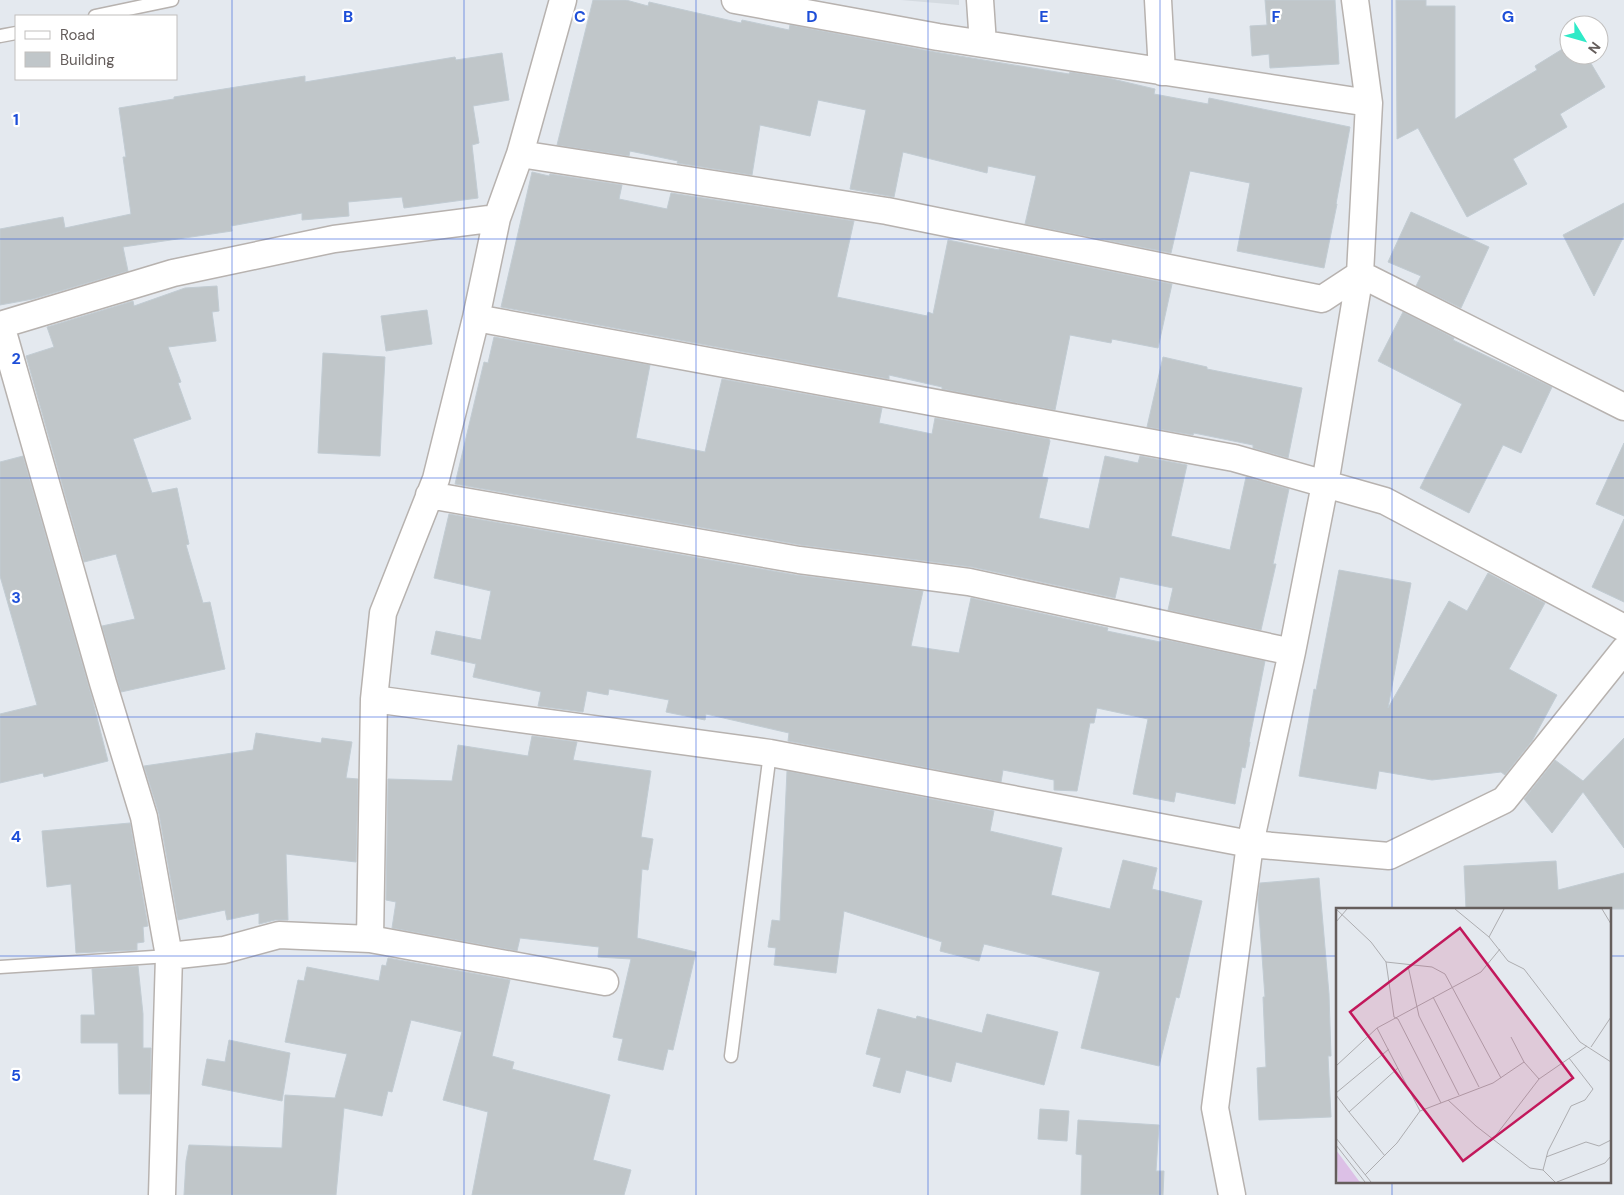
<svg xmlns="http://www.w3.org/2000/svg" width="1624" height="1195" viewBox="0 0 1624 1195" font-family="'DM Sans',sans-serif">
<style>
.education{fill:#d5dbe1}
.building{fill:#c0c6c9;stroke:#c2ccd3}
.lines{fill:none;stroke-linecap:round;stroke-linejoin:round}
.service-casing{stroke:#b7b2af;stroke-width:15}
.minor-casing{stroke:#b7b2af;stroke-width:29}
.service{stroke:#fff;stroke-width:12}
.minor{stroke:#fff;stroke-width:26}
.grid{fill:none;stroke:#1d4ed8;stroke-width:1;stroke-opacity:0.55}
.inset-road{fill:none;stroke:#adadb0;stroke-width:1}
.view{fill:#c2185b;fill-opacity:0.15;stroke:#c2185b;stroke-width:2.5}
.inset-edge{fill:none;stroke:#655e5c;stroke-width:2.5}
.grid-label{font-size:16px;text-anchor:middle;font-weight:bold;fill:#1d4ed8;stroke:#fff;stroke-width:4.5;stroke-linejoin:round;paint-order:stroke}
</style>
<rect width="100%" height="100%" fill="#e4e9ef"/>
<!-- education -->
<path class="education" d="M901,0H959V5Z"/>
<!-- building -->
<path class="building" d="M593,0H626L648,6L649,2L741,23L742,20L789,30L790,25L935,52L1069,74L1070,72L1108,78L1155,89L1154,94L1208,104L1209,98L1350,127L1336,204H1337L1324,268L1237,251L1250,183L1190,171L1171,253L1025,224L1036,176L988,166L987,173L903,152L894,197L850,189L866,110L818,100L810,136L760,125L752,175L677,163L678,161L630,151L629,156L557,145Z
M1265,0H1335L1339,64L1270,68L1269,54L1252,56L1250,26L1267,25Z
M1396,0H1426V6H1455V119L1537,70L1535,66L1569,45V55H1586L1605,87L1560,114L1567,127L1513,159L1527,184L1467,217L1418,128L1397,139Z
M502,53L509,100L473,106L479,143L472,145L478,198L404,208L402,197L348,202L349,216L302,220V213L231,226L232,231L123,247L128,271L33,299L0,305V229L63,217L65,228L131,214L123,157H126L119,108L174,99V97L305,76V82L455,57L456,60Z
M532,172L549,176L550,174L622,185L619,199L667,209L671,193L854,221L837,297L927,316L928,312L933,314L948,240L999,250V249L1172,284L1158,348L1112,339L1111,343L1070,335L1055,410L942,389V387L889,375V379L501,307Z
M1624,203V236L1594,296L1563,235Z
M1411,212L1489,247L1461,308L1416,286L1421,276L1388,262Z
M217,286L219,311L212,312L216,341L168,347L181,382L178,383L191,419L133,439L152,493L177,488L189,544L186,545L203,603L210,602L225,669L121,692L102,626L135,619L116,554L84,562L26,356L54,347L47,327L133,301L134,306L185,288Z
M427,310L432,344L386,351L381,316Z
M1403,312L1454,338L1453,340L1552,387L1521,453L1503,445L1469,513L1420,488L1462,404L1378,361Z
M494,337L650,365L636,438L705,452L722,379L882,408L879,423L932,434L935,418L1049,439L1050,441L1042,477L1048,478L1039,518L1089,529L1105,456L1138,463L1140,456L1187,465L1171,536L1230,550L1246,477L1289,489L1273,564H1276L1261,630L1168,610L1173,588L1120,577L1115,598L972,567L801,545L455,484L484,362L488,363Z
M323,353L385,357L380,456L318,453Z
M1163,357L1207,367V369L1302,388L1288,458L1253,448V445L1194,433L1193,435L1147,427Z
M1624,443V516L1596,504Z
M23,456L92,698L108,761L44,777L43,773L0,783V714L37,705L0,576V462Z
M449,514L796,575L923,591L911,646L959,653L971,598L1108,628L1107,631L1160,642L1162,639L1265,661L1249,742H1250L1245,768L1242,767L1235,804L1176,792L1174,802L1133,794L1148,719L1097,708L1094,723H1090L1077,791L1054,790V780L1003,770L1001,782L788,741L789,733L706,714L705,720L666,712L669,700L609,689L608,695L587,691L583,712L538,706L541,692L473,677L476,664L431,654L436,631L481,640L491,591L434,578Z
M1624,519V602L1592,587Z
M1339,570L1411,583L1388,708L1449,601L1467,611L1488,573L1545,603L1509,669L1557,695L1532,741L1505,775L1501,772L1432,780L1379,771L1376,789L1299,776L1314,689L1316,690Z
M256,733L321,743L322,738L352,742L346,778L358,779L356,862L286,854L288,920H275L259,924V913L227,920L225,910L178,920L159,814L144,766L253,750Z
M532,736L577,742L573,760L651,771L641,837L653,839L648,870L642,869L637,938L696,952L673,1050L668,1049L663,1070L618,1060L623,1039L613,1037L631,959L598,957L599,947L520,938L517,951L392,928L396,902L386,900L388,779L452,781L458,745L528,756Z
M1624,738V848L1583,792L1552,833L1524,799L1555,760L1583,781Z
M787,771L994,811L990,831L1062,848L1051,895L1110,909L1123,860L1157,868L1152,889L1202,901L1179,998L1176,997L1159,1066L1081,1048L1100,972L984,944L979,961L940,951L942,942L844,911L836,973L774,965L776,948L768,947L772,920L780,921Z
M130,823L148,926L143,927L144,942L137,943V950L76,953L71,884L47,887L42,831Z
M1556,861L1558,890L1624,873V909H1466L1464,866Z
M1319,878L1329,994L1331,1056H1328L1331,1117L1259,1120L1257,1068L1266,1067L1263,997H1265L1258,900L1260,883Z
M388,958L510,980L492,1056L514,1062L512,1069L610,1095L593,1160L631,1170L624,1195H472L488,1112L443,1100L462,1032L411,1020L392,1092L388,1091L382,1116L344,1108L336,1195H184L186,1161L189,1145L282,1148L285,1095L335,1098L347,1054L285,1042L298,980L304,981L307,967L379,981L382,965L386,966Z
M138,966L143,1014V1048H151L150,1094H119L118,1043H81V1015H95L92,969Z
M878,1009L916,1019L917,1016L982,1033L987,1014L1058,1032L1044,1085L956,1062L951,1082L906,1070L900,1093L873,1086L881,1058L866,1054Z
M229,1040L290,1053L282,1101L202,1085L207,1059L225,1062Z
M1040,1109L1069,1111L1067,1141L1038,1139Z
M1078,1120L1159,1125L1156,1171H1164L1163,1195H1081L1082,1155L1076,1154Z"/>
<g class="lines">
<defs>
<path id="service" d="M95,16L172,0
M0,36L16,33
M0,967L169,956
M731,1056L770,753"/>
<path id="minor" d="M735,0L938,37L1369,103
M980,0L983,44
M1158,0L1162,72
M520,154L887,211L1322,299L1360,274L1624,407
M476,318L1234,458L1385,501L1624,628
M0,325L173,273L334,239L497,218
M1,325L103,683L144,817L169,956
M429,495L799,560L969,582L1292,652
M374,699L770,753L1250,844L1389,856L1504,800L1624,650
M370,939L374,699L383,613L436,479L476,318L497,218L520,154L563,0
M162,1195L169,956L224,950L279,935L370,939L605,982
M1232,1195L1215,1108L1250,844L1292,652L1325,484L1360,274L1369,103L1355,0"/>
</defs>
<!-- service casing -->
<use href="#service" class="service-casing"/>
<!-- minor casing -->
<use href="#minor" class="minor-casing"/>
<!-- service -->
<use href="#service" class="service"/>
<!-- minor -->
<use href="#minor" class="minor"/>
</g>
<!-- grid -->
<path class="grid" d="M232,0V1195M464,0V1195M696,0V1195M928,0V1195M1160,0V1195M1392,0V909M0,239H1624M0,478H1624M0,717H1624M0,956H1338M1610,956H1624M1392,1181V1195"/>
<!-- overview -->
<g transform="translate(1336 908)">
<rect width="275" height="275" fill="#e4e9ef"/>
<path d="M0,242L23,273L25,274H2Z" fill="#dcc0e6"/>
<path class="inset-road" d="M0,1L35,34L50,54M119,1L153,29L172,53L188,61L244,134L275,154M266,1L275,16M0,14L11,1M153,29L168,1M72,58L83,108L123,187M97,89L143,179M41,120L84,203M175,129L188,154L203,171L251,138M255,139L275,109M0,158L41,120L145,64L164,41M0,185L53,141M0,187L13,204L62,160M112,192L140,218L194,260L207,262L219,274M105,195L62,111L58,109L50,54L96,59L109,66L165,170M13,204L49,248M0,230L35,274M157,231L203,171M0,237L29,274M210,249L250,234L263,238L275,232M207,262L212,243L235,198L249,192L257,181L233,150M29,267L61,235L84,203L157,175L188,154M221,274L269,255L275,248"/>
<path class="view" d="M124,20L237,170L127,253L14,104Z"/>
<rect width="275" height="275" class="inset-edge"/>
</g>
<g class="grid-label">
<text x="348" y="22">B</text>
<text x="580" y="22">C</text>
<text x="812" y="22">D</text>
<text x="1044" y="22">E</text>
<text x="1276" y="22">F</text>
<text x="1508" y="22">G</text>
<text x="16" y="125">1</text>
<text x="16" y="364">2</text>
<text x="16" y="603">3</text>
<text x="16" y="842">4</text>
<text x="16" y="1081">5</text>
</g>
<!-- legend -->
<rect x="15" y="15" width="162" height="65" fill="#ffffff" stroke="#c1bfbe"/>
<rect x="25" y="31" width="25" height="8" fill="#ffffff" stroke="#c1bfbe"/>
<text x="60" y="40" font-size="15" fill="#655e5c">Road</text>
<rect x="25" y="52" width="25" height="15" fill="#c0c6c9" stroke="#c1bfbe"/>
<text x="60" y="65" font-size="15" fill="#655e5c">Building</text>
<!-- north arrow -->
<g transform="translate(1584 40) rotate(127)"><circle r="24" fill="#ffffff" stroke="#c1bfbe"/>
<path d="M0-4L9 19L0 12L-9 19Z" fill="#2feac7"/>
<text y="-8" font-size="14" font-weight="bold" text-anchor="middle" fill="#655e5c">N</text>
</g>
</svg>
